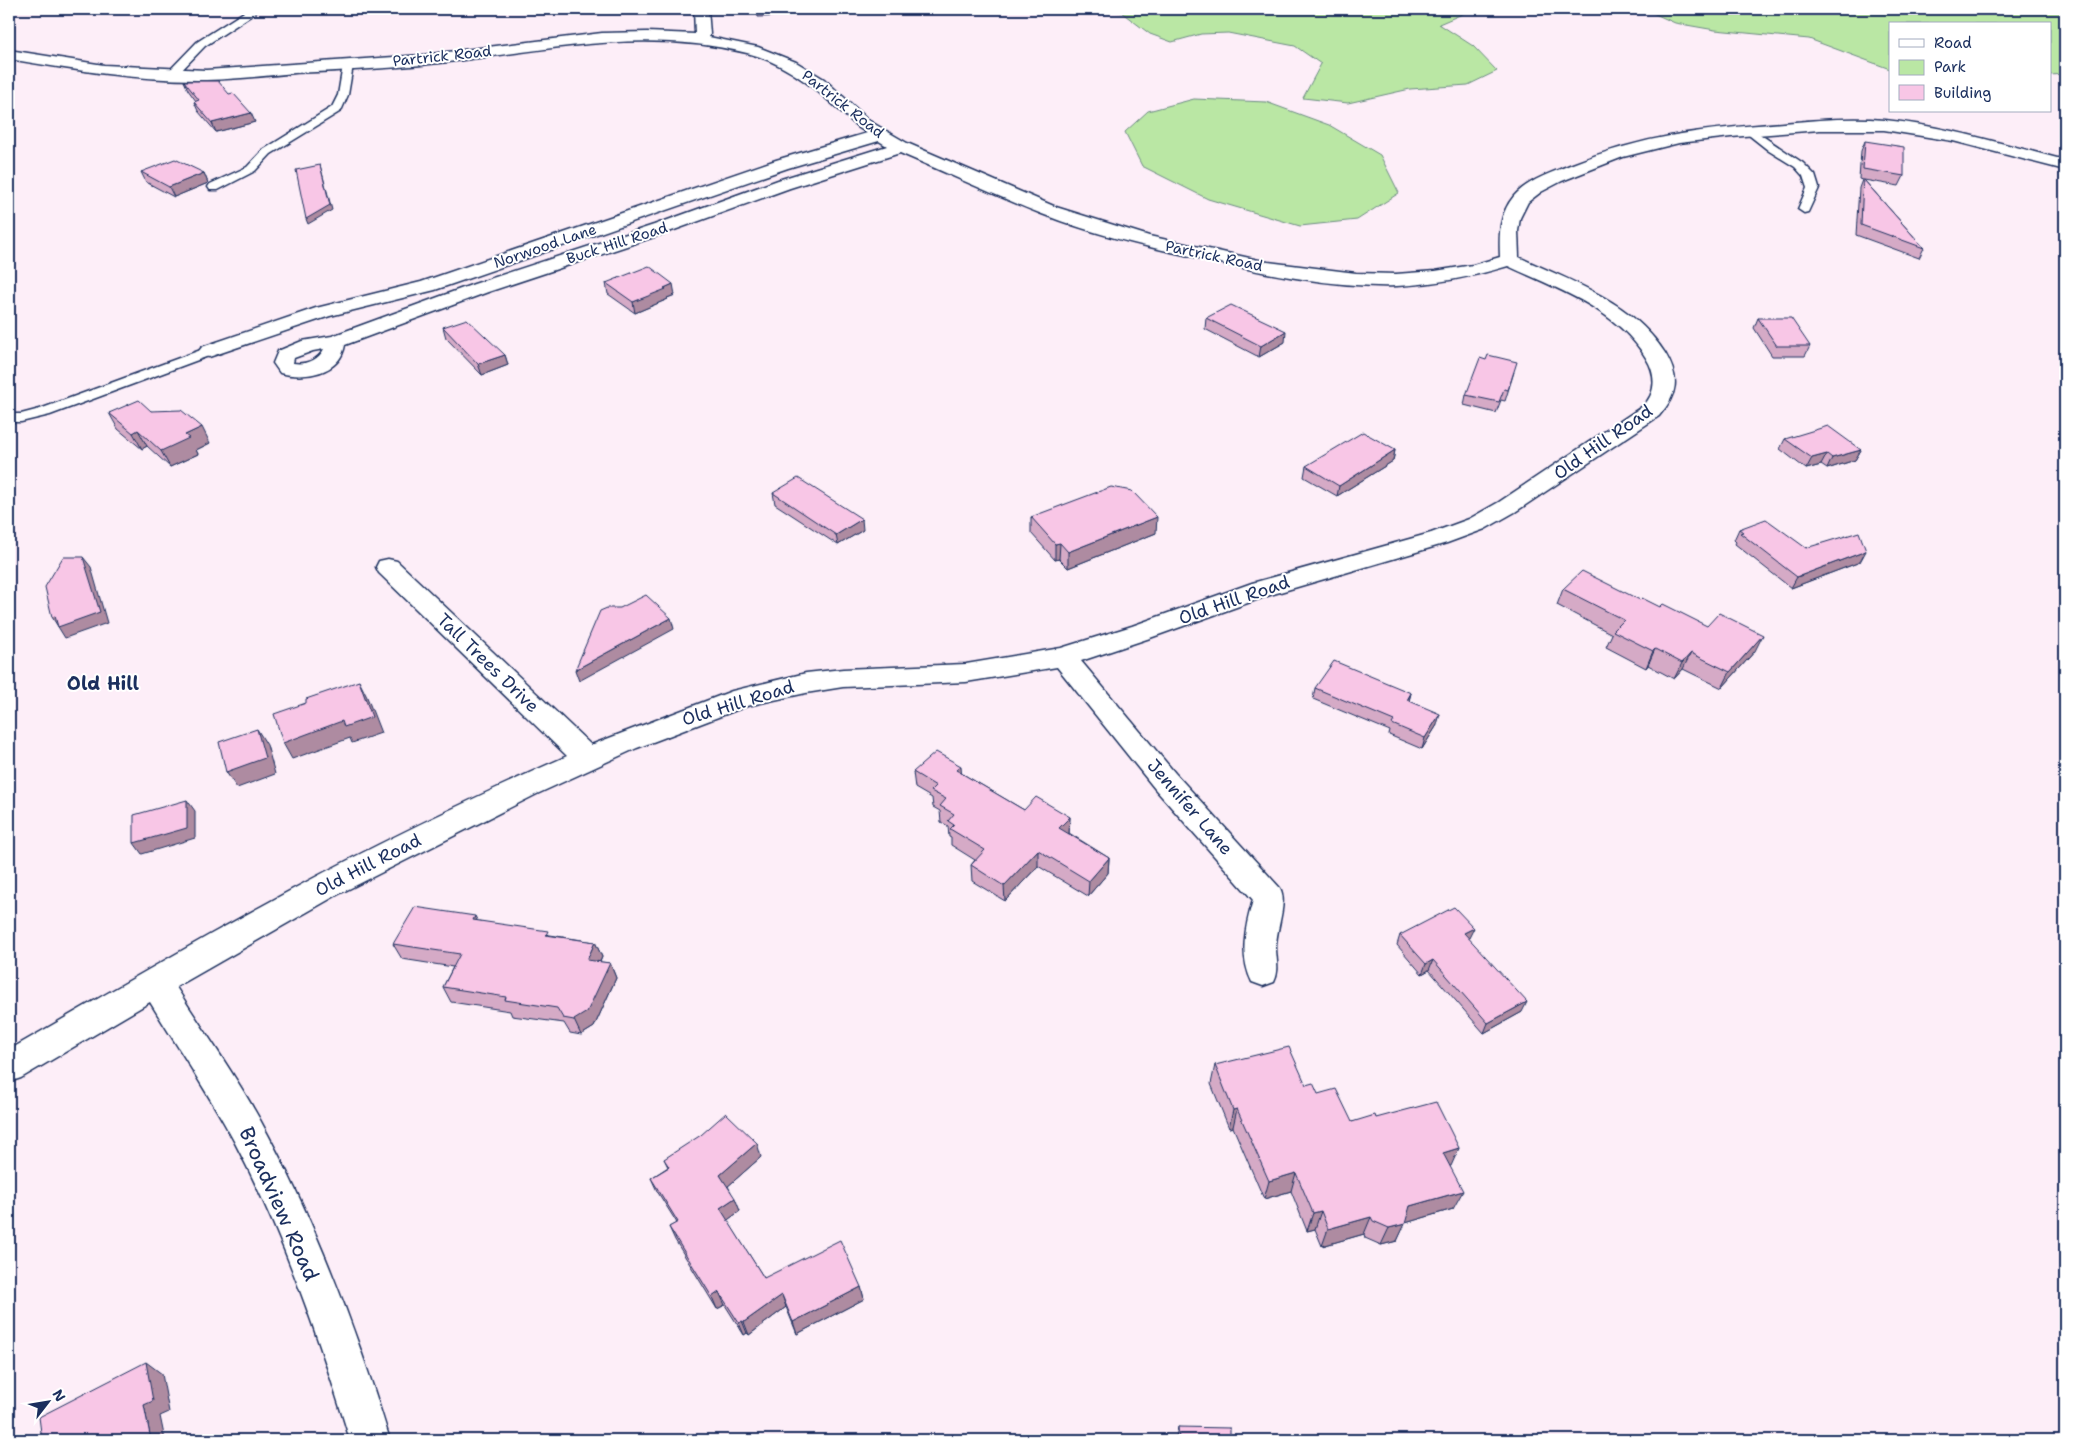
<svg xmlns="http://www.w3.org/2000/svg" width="2074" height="1449" viewBox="0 0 2074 1449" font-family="'Shantell Sans',sans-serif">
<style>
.green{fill:#bae7a4;stroke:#6a8b81}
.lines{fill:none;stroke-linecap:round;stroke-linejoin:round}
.service-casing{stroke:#1b2f5e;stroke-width:3}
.minor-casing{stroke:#1b2f5e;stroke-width:3}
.service{fill:#fff;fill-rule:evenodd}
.minor{fill:#fff;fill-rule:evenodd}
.wall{fill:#d5aac6;stroke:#1b2f5e}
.shaded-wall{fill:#ae8ba1;stroke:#1b2f5e}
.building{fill:#f8c6e6;stroke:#1b2f5e}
.labels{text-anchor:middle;stroke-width:4;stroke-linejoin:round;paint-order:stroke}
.far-street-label{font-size:15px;fill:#1b2f5e;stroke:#fff}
.street-label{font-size:18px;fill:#1b2f5e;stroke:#fff}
.neighbourhood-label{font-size:19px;font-weight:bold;fill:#1b2f5e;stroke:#fff}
.near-street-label{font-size:21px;fill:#1b2f5e;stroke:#fff}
</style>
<rect width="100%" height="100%" fill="#fdeef8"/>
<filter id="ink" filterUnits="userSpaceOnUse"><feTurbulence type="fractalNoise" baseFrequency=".02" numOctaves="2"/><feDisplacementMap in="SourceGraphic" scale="10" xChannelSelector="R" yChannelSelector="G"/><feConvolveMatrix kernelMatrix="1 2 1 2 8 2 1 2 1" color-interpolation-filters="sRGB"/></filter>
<g filter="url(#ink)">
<!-- green -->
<path class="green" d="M1088,9H1474L1439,24L1473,46L1497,71L1468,85L1410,89L1348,103L1303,98L1321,64L1295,46L1228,33L1201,34L1172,42L1150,34L1121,12Z
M1644,9H2065V74L2050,75V24H1890V69L1809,39L1715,30L1675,23Z
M1194,99L1266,102L1329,125L1380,155L1399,193L1357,220L1300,226L1208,199L1142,166L1125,132L1148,111Z"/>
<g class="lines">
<defs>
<path id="service" d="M242,9H252L255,13L205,46L176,76H168L167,74L168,72L197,42L244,12Z
M348,62L353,65L348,95L341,111L271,154L255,171L218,190H210L208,187L210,184L247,167L263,150L332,107L338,95L343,65Z
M1749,127L1803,163L1815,175L1819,188L1808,212L1804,213L1798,209L1807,188L1803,176L1795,167L1769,151L1745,132L1743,130L1745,128Z
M209,347L216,351L214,354L50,415L21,422H9V414H21L40,409Z"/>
<path id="minor" d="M694,9H708L710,34L709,37L758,47L796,62L824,79L871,122L907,143L1056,207L1149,236L1268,262L1356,273L1396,274L1435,271L1473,265L1500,257C1499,234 1499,214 1514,196C1528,180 1551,173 1570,165C1645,135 1704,129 1783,123C1817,120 1851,117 1885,120C1946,126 2006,145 2065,160V170L1953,141L1884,130H1820L1731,137L1679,143L1623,157L1562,181L1541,192L1528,202L1520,218L1518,231L1519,257C1572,282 1632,301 1665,353C1680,378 1678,394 1659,416L1515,512L1485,529L1447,543L1270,595L1150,638L1081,661L1175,773L1280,888C1288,903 1276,928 1276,947C1276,960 1280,970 1274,982L1263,986L1252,982C1239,956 1245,927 1253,900L1155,789L1057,667L966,682L843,687L806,693L747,706L637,748L537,794L337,895L176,987C203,1030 234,1073 259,1118C314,1218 357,1331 390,1440H350C319,1338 284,1236 234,1141C209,1094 178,1048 150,1002L21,1078L9,1082V1050C93,1002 177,952 262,906C361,851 464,802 567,756L379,573L376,567L379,561L388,559L397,561L591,745L732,691L806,673L843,669L966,664L1061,648L1132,626L1252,583L1431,533L1469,519L1499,502L1643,406C1657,392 1656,374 1646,358C1617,309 1557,289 1508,266C1472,277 1435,284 1397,286C1331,288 1263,273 1199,258C1146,247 1093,234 1042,214C994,195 947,173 900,153L790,188L666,233L488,292L345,345C340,375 303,379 280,373L273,363L278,351L302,341L332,336L474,284L654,225L778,180L887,146L879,141L788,168L435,290L330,316L209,357L202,355L199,351L202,347L316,308L421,282L776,160L867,133L859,128C825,97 793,65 747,53C635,25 533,54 422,65C380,69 337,71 295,73C265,76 236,79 206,80C140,81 74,70 9,59V50L104,65L206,70L423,55L602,33L647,32L695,34ZM324,349C318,361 305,365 293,363L294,358L313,351Z"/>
</defs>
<!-- service casing -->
<use href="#service" class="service-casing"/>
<!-- minor casing -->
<use href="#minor" class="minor-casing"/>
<!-- service -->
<use href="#service" class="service"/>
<!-- minor -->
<use href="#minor" class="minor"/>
</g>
<!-- wall -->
<path class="wall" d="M757,9H789L788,16L758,17Z
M184,81L255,122L216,132L198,111L194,102L196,101L188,90Z
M1865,141L1904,176L1899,186L1864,180L1924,248L1919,258L1856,235L1859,188L1862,180L1859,179L1861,151Z
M141,172L204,173L208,183L174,197L146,182Z
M606,283L675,295L667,298L668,299L635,313L608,294Z
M1206,318L1285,342L1259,357L1205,329Z
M1758,318L1810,346L1805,356H1772L1754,328Z
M443,327L505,355L508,365L482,375L446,338Z
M1514,372L1505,401L1501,400L1496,413L1464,405L1466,395Z
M151,411L210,443L196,450L198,454L170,467L147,446L142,449L118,429L109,413Z
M1785,439L1861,450L1855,460L1827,469L1821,465L1806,469L1780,449Z
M1395,450L1393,461L1337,496L1304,477L1306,466Z
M773,493L863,530L838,545L775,504Z
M1031,517L1156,533L1068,568L1059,559L1055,560L1031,533Z
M1739,529L1806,548L1860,562L1791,588L1735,544L1736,542L1734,540Z
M1563,589L1755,651L1722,688L1683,669L1674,679L1648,665L1646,668L1606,647L1612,634L1557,605Z
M1315,688L1411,693L1409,701L1437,725L1422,749L1389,735L1390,731L1313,699Z
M913,772L961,773L1024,810L1070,817L1069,833L1109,858L1108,873L1088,896L1038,866L1005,901L972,881L971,865L975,860L951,845V838L949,837L948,826L941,822L940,811L933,807L932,798L915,788Z
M478,921L550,935L595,942L602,957L600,962L610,963L616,978L594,1027L581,1035L570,1033L564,1023L512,1016L510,1011L451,1002L443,987L453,967L402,959L393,944Z
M1400,935L1469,938V939L1522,1012L1484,1033L1429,970L1422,974L1397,945Z
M1215,1065L1306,1085L1352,1122L1376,1118L1459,1148L1450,1166L1453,1209L1405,1223L1397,1241L1381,1245L1365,1238L1364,1234L1322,1246L1315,1229L1307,1231L1291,1191L1264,1199L1233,1127L1229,1128L1211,1084Z
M761,1157L728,1186L740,1211L727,1220L764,1278L861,1287L864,1299L797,1334L786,1307L749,1335L747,1333L744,1335L725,1305L717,1309L675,1240L669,1227L677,1223L657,1191L651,1178L668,1167L664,1159Z
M1178,1427L1230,1439L1256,1440H1176V1437Z"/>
<!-- shaded-wall -->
<path class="shaded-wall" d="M251,113L255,122L216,132L212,123Z
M320,165L332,210L308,224L306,219Z
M204,173L208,183L174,197L169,187Z
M673,284L675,295L667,298L668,299L635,313L633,302Z
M1286,331L1285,342L1259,357L1261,346Z
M505,355L508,365L482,375L478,364Z
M202,427L210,443L196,450L198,454L170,467L161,451L185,435Z
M138,430L147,446L142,449L133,433Z
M1395,450L1393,461L1337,496L1339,486Z
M1861,450L1855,460L1827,469L1832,458Z
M1827,454L1821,465L1806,469L1812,458Z
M1157,517L1156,533L1068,568V552Z
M862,519L863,530L838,545L836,535Z
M1060,543L1059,559L1055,560V544Z
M1866,551L1860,562L1791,588L1797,577Z
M83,557L91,567L107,623L65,638L52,617Z
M671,618L674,629L579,681L575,670Z
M1763,635L1755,651L1722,688L1730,672Z
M1655,649L1648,665L1646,668L1653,651Z
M1691,653L1683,669L1674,679L1682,663Z
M359,681L367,697L381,733L352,743L350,738L292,759L283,743Z
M1411,693L1408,704L1407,700Z
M1440,714L1437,725L1422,749L1425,738Z
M257,729L267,745L275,774L237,788L226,772Z
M961,766L962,782L956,770Z
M187,800L195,811V838L142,854L134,843Z
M1070,817L1069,833L1059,844V828Z
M1038,850V866L1005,901L1004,886Z
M1109,858L1108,873L1088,896L1089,881Z
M475,916L483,931L473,920Z
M1474,928L1469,938L1459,944L1464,933Z
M595,942L602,957L594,975L587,960Z
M1433,960L1429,970L1422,974L1426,964Z
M610,963L616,978L594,1027L581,1035L574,1020Z
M1527,1002L1522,1012L1484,1033L1488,1023Z
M1237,1109L1233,1127L1229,1128L1233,1110Z
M757,1143L761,1157L726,1188L720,1175Z
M1459,1148L1451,1166L1435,1171L1443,1153Z
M1296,1173L1291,1191L1264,1199L1269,1181Z
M1463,1191L1453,1209L1402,1224L1410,1206Z
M735,1198L740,1211L725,1222L720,1208Z
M1321,1211L1315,1229L1307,1231L1313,1213Z
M1371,1217L1364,1234L1322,1246L1328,1229Z
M1405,1224L1397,1241L1381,1245L1389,1228Z
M861,1287L864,1299L797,1334L793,1322Z
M719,1292L725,1305L717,1309L712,1297Z
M782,1295L786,1307L749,1335L744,1322Z
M742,1321L747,1333L744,1335L739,1323Z
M146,1362L162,1374L169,1412L160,1416L165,1440H151L144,1405Z"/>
<!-- building -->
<path class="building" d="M184,81H218L229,94L233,93L251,113L212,123L194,102L199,100Z
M1865,141L1904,147V176L1863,169Z
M175,159L204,173L169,187L141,172Z
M320,165L330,205L306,219L296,170Z
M1863,179L1924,248L1861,225Z
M649,266L673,284L664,288L666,289L633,302L606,283Z
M1231,305L1286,331L1261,346L1206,318Z
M1758,318H1791L1810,346H1777Z
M467,319L505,355L478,364L443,327Z
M1488,355L1517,362L1508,390L1504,389L1499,402L1466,395L1480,358L1486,360Z
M139,400L151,411L181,410L202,427L185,435L189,438L161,451L138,430L133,433L109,413Z
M1828,426L1861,450L1832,458L1827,454L1812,458L1785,439Z
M1363,432L1395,450L1339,486L1306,466Z
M798,478L862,519L836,535L773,493Z
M1111,487L1132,491L1157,517L1068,552L1060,543L1055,544L1031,517Z
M1766,519L1806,548L1859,532L1866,551L1797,577L1740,533L1743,532L1739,529Z
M63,557H83L100,612L58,627L55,616L52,617L45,587Z
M1582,571L1640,600L1642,598L1660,607L1663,604L1707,626L1719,613L1763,635L1730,672L1691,653L1682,663L1655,649L1653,651L1613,631L1624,620L1563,589Z
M646,595L671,618L575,670L600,611L607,608H620Z
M1334,661L1411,693L1407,700L1440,714L1425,738L1392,724L1394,721L1315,688Z
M359,681L372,717L344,727L342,721L283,743L274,714L306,703V699Z
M257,729L265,758L226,772L219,742Z
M936,752L961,766L956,770L1024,810L1036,797L1070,817L1059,828L1109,858L1089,881L1038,850L1004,886L971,865L985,850L950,829L954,825L948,821L954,814L940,806L946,799L931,791L936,786L913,772Z
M187,800V828L134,843V815Z
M415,907L475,916L473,920L548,931L546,935L595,942L587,960L610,963L587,1012L574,1020L563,1018L557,1008L505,1000L506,997L443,987L460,954L393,944Z
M1454,907L1474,928L1464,933L1527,1002L1488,1023L1433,960L1426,964L1400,935Z
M1289,1047L1306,1085L1313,1083L1318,1094L1336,1089L1352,1122L1375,1115L1376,1118L1436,1102L1459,1148L1443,1153L1463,1191L1410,1206L1405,1224L1389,1228L1373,1221L1371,1217L1328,1229L1321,1211L1313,1213L1296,1173L1269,1181L1237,1109L1233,1110L1215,1065Z
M726,1113L757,1143L720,1175L735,1198L720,1208L764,1278L840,1240L861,1287L793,1322L782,1295L744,1322L742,1321L739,1323L719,1292L712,1297L669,1227L678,1222L651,1178L669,1167L664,1159L701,1135Z
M146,1362L153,1401L144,1405L151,1440H42L39,1417Z
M1178,1427L1230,1428V1439L1256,1440H1179Z"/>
</g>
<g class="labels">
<!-- far-street labels -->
<g class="far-street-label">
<text transform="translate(442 56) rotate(-6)" y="5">Partrick Road</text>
<text transform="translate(843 104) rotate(38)" y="5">Partrick Road</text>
<text transform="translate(617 243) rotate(-18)" y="5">Buck Hill Road</text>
<text transform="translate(545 246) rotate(-19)" y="5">Norwood Lane</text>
<text transform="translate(1214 256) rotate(12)" y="5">Partrick Road</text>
</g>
<!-- street labels -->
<g class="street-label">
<text transform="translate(1603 442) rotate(-35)" y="6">Old Hill Road</text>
<text transform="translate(1234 600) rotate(-19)" y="6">Old Hill Road</text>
<text transform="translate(488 663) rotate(44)" y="6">Tall Trees Drive</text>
<text transform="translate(738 703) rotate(-17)" y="6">Old Hill Road</text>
<text transform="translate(1190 807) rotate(49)" y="6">Jennifer Lane</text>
<text transform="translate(368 865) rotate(-27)" y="6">Old Hill Road</text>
</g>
<!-- neighbourhood labels -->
<g class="neighbourhood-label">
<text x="103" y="690">Old Hill</text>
</g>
<!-- near-street labels -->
<g class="near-street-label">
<text transform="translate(279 1204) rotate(66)" y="7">Broadview Road</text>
</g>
</g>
<!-- margin -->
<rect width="2074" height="1449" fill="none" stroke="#fff" stroke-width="30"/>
<rect x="15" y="15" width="2044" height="1419" fill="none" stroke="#1b2f5e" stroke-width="2" filter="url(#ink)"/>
<!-- legend -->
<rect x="1889" y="22" width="162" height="90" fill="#ffffff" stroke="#a4acbf"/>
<rect x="1899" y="39" width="25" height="8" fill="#ffffff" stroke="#a4acbf"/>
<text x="1934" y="48" font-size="15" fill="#1b2f5e">Road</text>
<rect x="1899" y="60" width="25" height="15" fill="#bae7a4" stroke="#a4acbf"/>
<text x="1934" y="72" font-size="15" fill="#1b2f5e">Park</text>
<rect x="1899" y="85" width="25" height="15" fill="#f8c6e6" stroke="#a4acbf"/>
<text x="1934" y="98" font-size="15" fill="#1b2f5e">Building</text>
<!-- north arrow -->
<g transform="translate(48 1402) rotate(59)" stroke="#ffffff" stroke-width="4" paint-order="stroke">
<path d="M0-4L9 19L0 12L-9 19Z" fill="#1b2f5e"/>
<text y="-8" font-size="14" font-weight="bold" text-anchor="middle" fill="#1b2f5e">N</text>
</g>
</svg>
